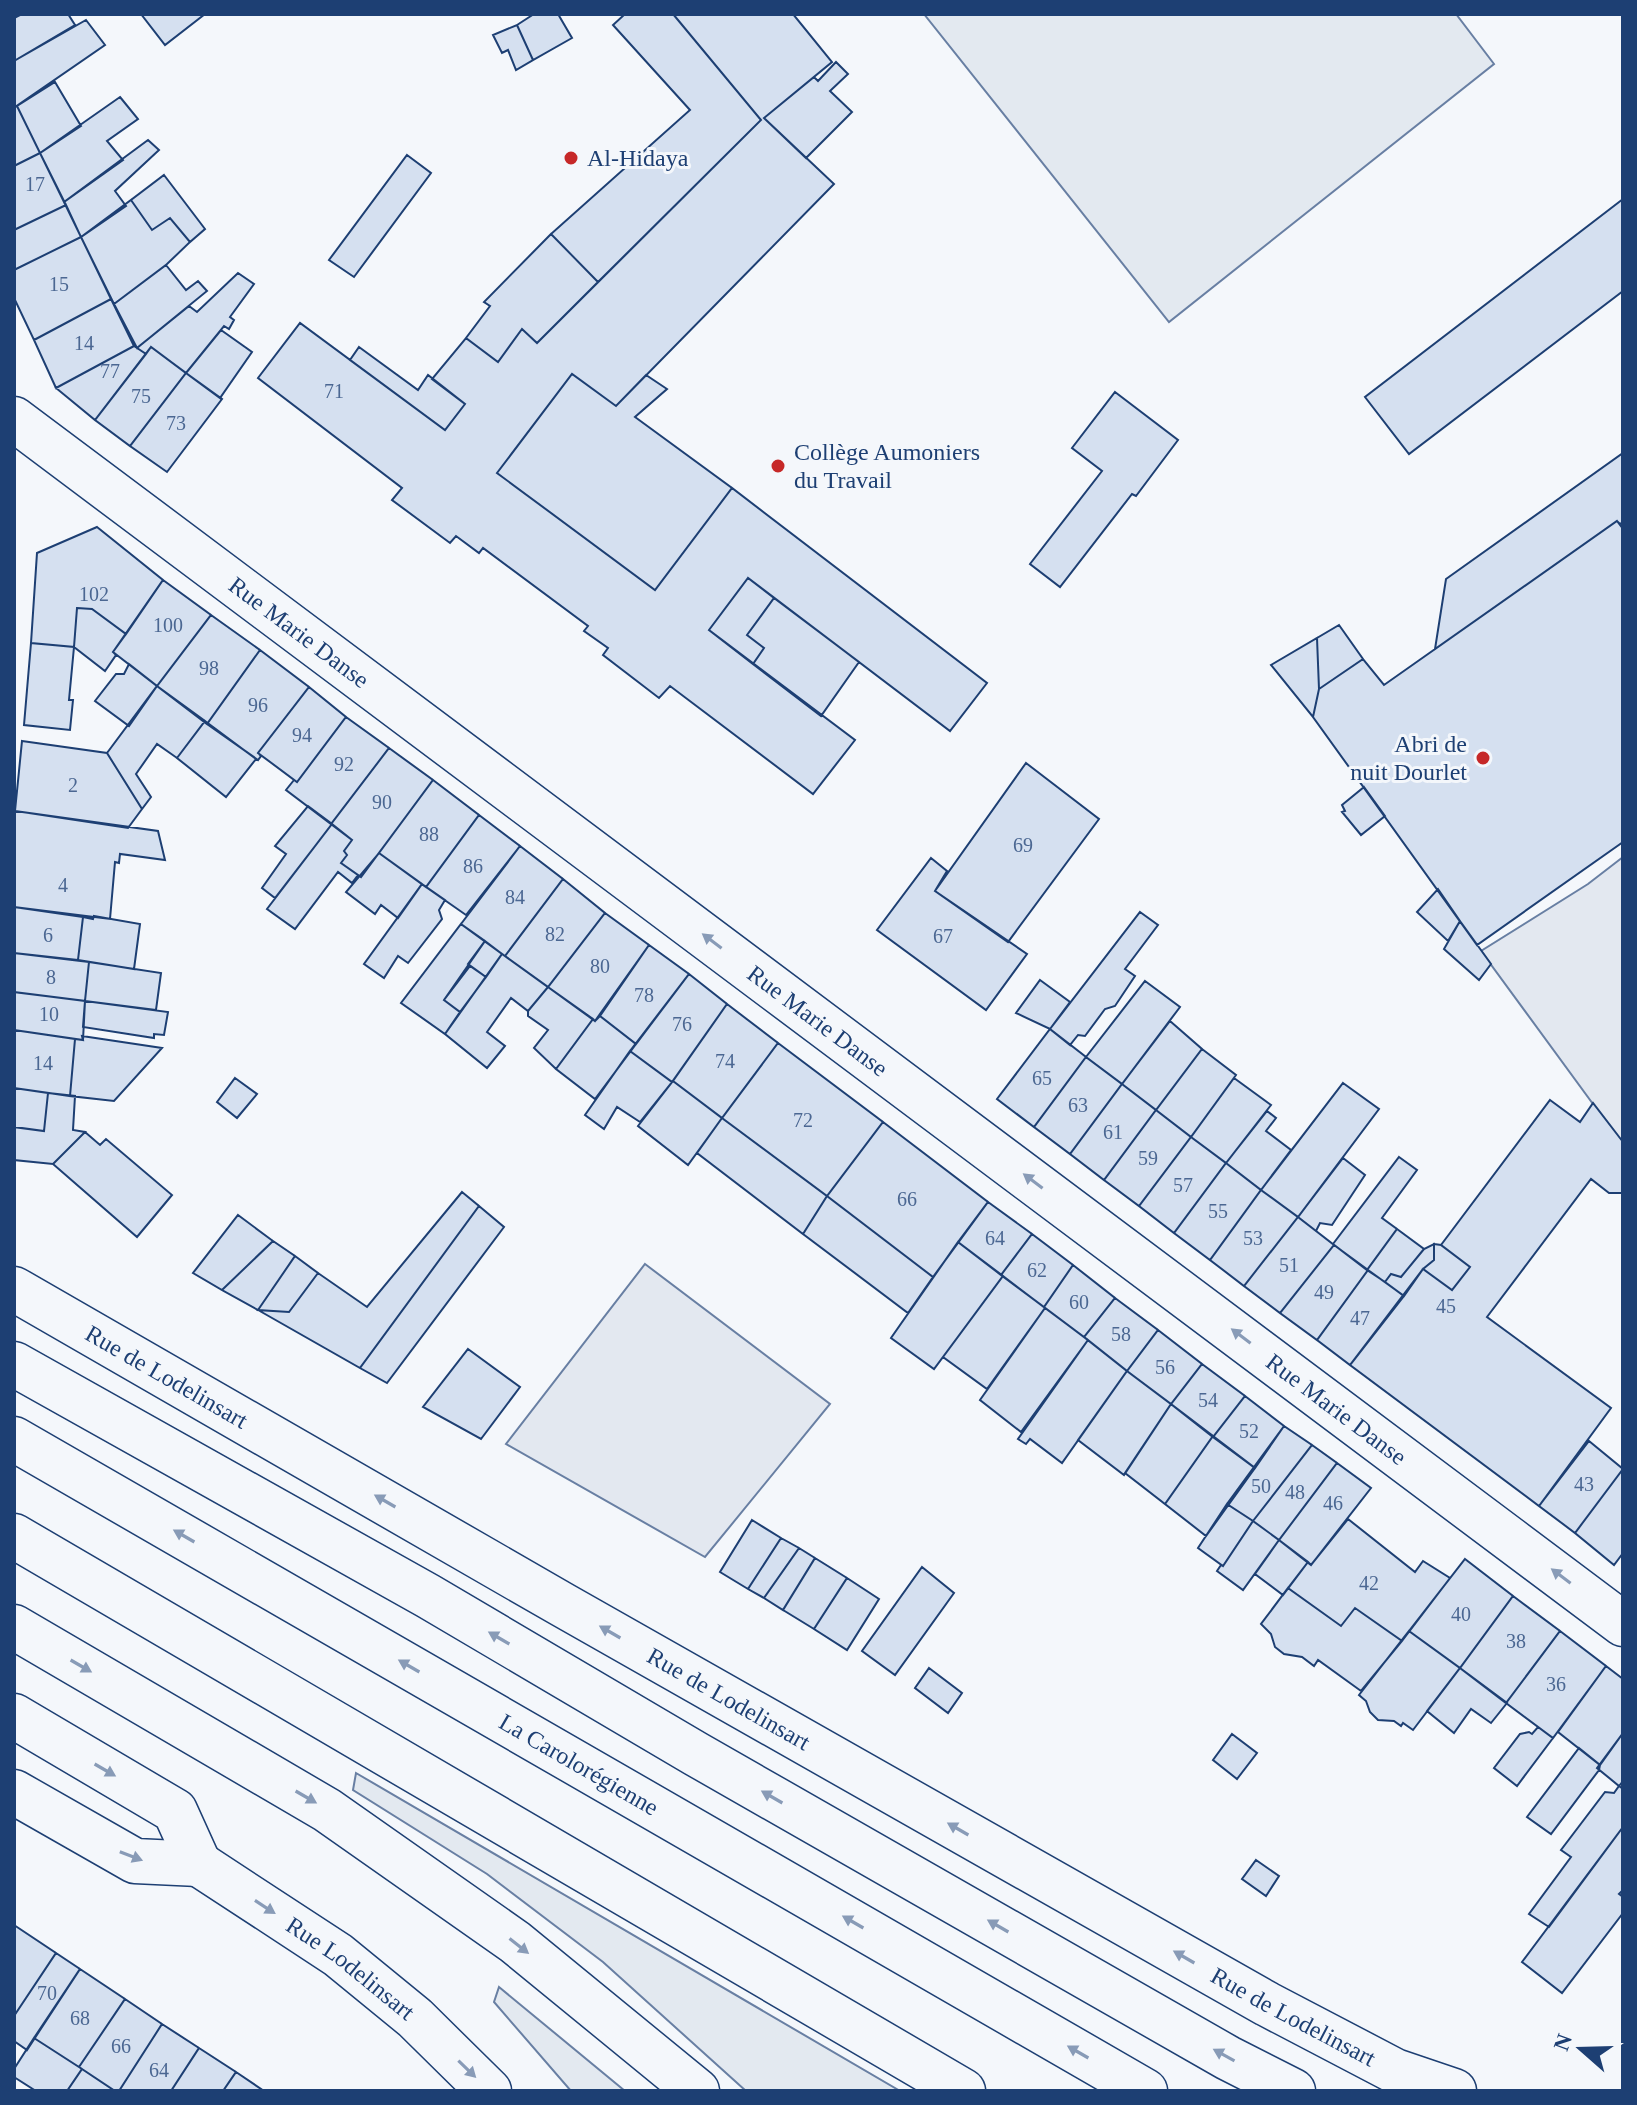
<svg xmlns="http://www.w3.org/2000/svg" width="1637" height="2105" viewBox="0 0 1637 2105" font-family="'Times New Roman',serif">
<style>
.green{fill:#e3e9f0;stroke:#687fa3;stroke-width:2}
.parking{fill:#e3e8f0;stroke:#687fa3;stroke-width:2}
.building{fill:#d5e0f0;stroke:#1d3f73;stroke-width:2}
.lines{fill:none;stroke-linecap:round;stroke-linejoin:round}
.minor-casing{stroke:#1d3f73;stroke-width:47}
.major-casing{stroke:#1d3f73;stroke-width:47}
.highway-casing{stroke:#1d3f73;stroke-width:47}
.minor{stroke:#f4f7fb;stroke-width:44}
.major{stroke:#f4f7fb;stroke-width:44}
.highway{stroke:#f4f7fb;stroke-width:44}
.oneway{fill:#889bb7}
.poi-dot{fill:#c62828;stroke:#f4f7fb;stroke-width:3}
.labels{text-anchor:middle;stroke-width:6;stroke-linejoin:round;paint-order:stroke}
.number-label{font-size:20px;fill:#4b6792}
.poi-label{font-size:24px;fill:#1d3f73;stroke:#f4f7fb;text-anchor:start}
.street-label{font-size:24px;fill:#1d3f73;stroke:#f4f7fb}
</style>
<rect width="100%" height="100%" fill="#f4f7fb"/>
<!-- green -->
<path class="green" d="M924,14H1456L1494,64L1169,322Z
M356,1773L900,2091H746L603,1962L487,1874L353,1790Z
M499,1987L625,2091H571L494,2002Z"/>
<!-- parking -->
<path class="parking" d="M1623,857V1145L1481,951L1588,884Z
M645,1264L830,1404L705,1557L506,1444Z"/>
<!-- building -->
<path class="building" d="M22,14H68L75,25L14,61V18Z
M141,14H205L165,45Z
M534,14H558L572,38L533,60L517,25Z
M625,14H673L761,120L598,282L551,234L690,110L613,25Z
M673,14H793L832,62L764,118L834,184L616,406L572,374L497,473L655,590L732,488L987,683L950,731L748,578L709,630L855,740L813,794L670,686L659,698L603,655L608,648L584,631L588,626L483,548L479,553L456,536L450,543L392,500L402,488L258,378L300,323L445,430L465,404L432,379L466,338L498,362L522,329L537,343L761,120Z
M86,20L105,45L15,107L14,61Z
M517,25L533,60L516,70L508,50L502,53L493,35Z
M836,62L848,74L830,91L852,112L806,158L764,118L814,77L818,81Z
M55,82L81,126L40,153L17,106Z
M120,97L138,119L107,141L123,160L64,202L40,153Z
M17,106L40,153L14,166V108Z
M148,140L159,150L115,191L126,206L81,237L64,202Z
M40,153L66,205L14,230V166Z
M407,155L431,173L354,277L329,260Z
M164,175L205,229L190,242L170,218L152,230L131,200Z
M1623,199V291L1409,454L1365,397Z
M131,200L152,230L170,218L190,242L166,265L114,304L81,237Z
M66,205L81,237L14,270V230Z
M551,234L598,282L537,343L522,329L498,362L466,338L490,306L484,302Z
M81,237L111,299L34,340L14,298V270Z
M166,265L186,290L198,281L207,291L137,348L114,304Z
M238,273L254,284L230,317L234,320L229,329L224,326L186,373L151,347L146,354L137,348L189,306L197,312Z
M111,299L134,346L56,388L34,340Z
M221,330L252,352L220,398L186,373Z
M134,346L146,354L95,420L56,388Z
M151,347L186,373L130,446L95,420Z
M359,347L418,390L428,375L465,404L445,430L350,360Z
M186,373L222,399L167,472L130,446Z
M572,374L616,406L646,375L667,389L635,417L732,488L655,590L497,473Z
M1115,392L1178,440L1136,496L1132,494L1060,587L1030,564L1102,471L1072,448Z
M1623,453V522L1620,524L1617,521L1435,649L1446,579Z
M1617,521L1623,529V842L1477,945L1313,717L1319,689L1363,659L1384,685Z
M97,527L163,580L126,634L92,609L77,608L74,647L31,643L37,553Z
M748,578L774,598L747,635L764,648L753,664L709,630Z
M163,580L211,615L157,686L113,652Z
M774,598L859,662L821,716L753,664L764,648L747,635Z
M77,608L92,609L126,634L113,652L116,655L105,671L74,647Z
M211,615L260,650L207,724L157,686Z
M1339,625L1363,659L1319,689L1317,638Z
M1317,638L1319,689L1313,717L1271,665Z
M31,643L74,647L69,700H73L70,730L24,725Z
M260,650L309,687L258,753L261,756L258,760L207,724Z
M129,664L157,686L129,726L95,701L116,674H124Z
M157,686L205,721L177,758L157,744L136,774L151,797L142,809L107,753Z
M309,687L346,717L297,782L258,753Z
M346,717L389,748L331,824L286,790L294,780L297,782Z
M205,721L256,759L226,797L177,758Z
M22,741L107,753L142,809L128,828L15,811Z
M389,748L433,780L361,877L341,863L347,855L344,851L352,840L331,824Z
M1026,763L1099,819L1008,942L935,891Z
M433,780L479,815L426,887L379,853Z
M1364,787L1385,816L1361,835L1342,812L1345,811L1342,805Z
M308,806L332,824L275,898L262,888L286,854L275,846Z
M15,811L158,831L165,860L120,854L119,863L115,862L110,919L14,907Z
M479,815L520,846L466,915L426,887Z
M332,824L352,840L344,851L347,855L341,863L358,875L352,883L338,872L295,929L267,909Z
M520,846L563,879L505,956L461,924Z
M379,853L422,884L398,918L381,905L375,914L346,892Z
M931,858L947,871L935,891L1027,954L986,1010L877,930Z
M563,879L605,913L548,987L505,956Z
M422,884L445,900L439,910L442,919L408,963L398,956L384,978L364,964Z
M1438,889L1460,921L1448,941L1417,912Z
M14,907L83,917L78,960L14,953Z
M1140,912L1158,925L1125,969L1135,976L1115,1006L1105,1009L1085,1036L1078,1035L1070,1045L1050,1029Z
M605,913L649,945L595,1021L548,987Z
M94,916L140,924L134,969L78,960L83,917L93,919Z
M1460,921L1491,964L1479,980L1444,949Z
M461,924L485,941L444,1000L460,1012L445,1034L401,1003Z
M485,941L502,954L486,977L468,964Z
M649,945L689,974L636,1044L600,1016Z
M14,953L89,962L85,1001L14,992Z
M502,954L548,987L528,1011L511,998L487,1032L505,1046L487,1068L445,1034Z
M89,962L161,973L156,1010L85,1001Z
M470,966L486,977L460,1012L444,1000Z
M689,974L727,1004L672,1082L630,1051Z
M1040,980L1070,1002L1050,1029L1016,1013Z
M1145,981L1180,1007L1122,1084L1086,1057Z
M548,987L593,1019L556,1069L534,1048L548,1030L528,1016V1011Z
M14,992L85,1001L83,1040L14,1030Z
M85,1001L168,1012L164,1035L154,1034V1038L83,1027Z
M727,1004L778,1043L722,1118L673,1081Z
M600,1016L636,1044L595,1099L556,1069L593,1019L595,1021Z
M1170,1021L1202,1049L1156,1110L1122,1084Z
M1050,1029L1086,1057L1034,1127L997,1099Z
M14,1030L75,1039L70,1096L14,1088Z
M82,1036L162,1048L114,1101L70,1096L75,1039L83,1040Z
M778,1043L883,1122L827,1196L722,1118Z
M1202,1049L1236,1075L1191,1137L1156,1110Z
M630,1051L672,1082L640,1122L617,1107L604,1129L585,1115Z
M1086,1057L1122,1084L1070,1154L1034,1127Z
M235,1078L257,1094L237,1118L217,1102Z
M1234,1078L1271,1105L1226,1163L1191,1137Z
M673,1081L722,1118L688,1165L638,1126Z
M1343,1083L1379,1109L1298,1217L1261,1190Z
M1122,1084L1156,1110L1104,1180L1070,1154Z
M14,1088L48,1093L44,1131L14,1127Z
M48,1093L75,1096L73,1130L85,1132L53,1164L14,1160V1127L44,1131Z
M1550,1100L1580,1122L1593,1103L1623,1142V1193H1609L1591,1179L1487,1317L1611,1408L1539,1506L1350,1365L1423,1269L1452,1290L1470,1267L1441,1245Z
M1156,1110L1191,1137L1139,1206L1104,1180Z
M1267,1111L1276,1118L1266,1131L1291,1150L1261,1190L1226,1163Z
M722,1118L827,1196L803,1234L697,1153Z
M883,1122L988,1202L933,1277L827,1196Z
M85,1132L100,1145L106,1139L172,1195L137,1237L53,1164Z
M1191,1137L1226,1163L1174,1233L1139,1206Z
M1399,1157L1417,1170L1382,1218L1397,1229L1367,1270L1333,1244Z
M1343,1158L1365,1175L1332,1225L1320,1223L1316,1231L1298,1217Z
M1226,1163L1261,1190L1210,1260L1174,1233Z
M1261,1190L1298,1217L1244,1286L1210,1260Z
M462,1192L479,1206L360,1368L258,1310L289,1312L318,1273L367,1307Z
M827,1196L933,1277L908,1313L803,1234Z
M988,1202L1032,1234L1001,1275L958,1242Z
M479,1206L504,1227L387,1383L360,1368Z
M238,1215L273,1241L222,1290L193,1273Z
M1298,1217L1334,1245L1280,1313L1244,1286Z
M1397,1229L1424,1249L1401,1277L1391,1274L1385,1282L1367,1270Z
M1032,1234L1073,1265L1044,1307L1001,1275Z
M273,1241L295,1256L258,1310L222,1290Z
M958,1242L1003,1276L934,1369L891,1338Z
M1434,1244V1260L1423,1269L1404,1296L1385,1282L1391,1274L1401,1277L1424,1249Z
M1434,1244L1441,1245L1470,1267L1452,1290L1423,1269L1434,1260Z
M1334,1245L1368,1270L1317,1340L1280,1313Z
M295,1256L318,1273L289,1312L258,1310Z
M1073,1265L1115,1298L1084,1337L1044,1307Z
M1368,1270L1404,1296L1350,1365L1317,1340Z
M1003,1276L1045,1308L987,1389L943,1357Z
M1115,1298L1158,1330L1127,1371L1084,1337Z
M1045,1308L1088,1340L1021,1432L980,1400Z
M1158,1330L1202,1364L1171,1404L1127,1371Z
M1088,1340L1127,1371L1062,1463L1030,1439L1026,1444L1018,1439Z
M468,1349L520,1387L481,1439L423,1407Z
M1202,1364L1245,1396L1213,1437L1171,1404Z
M1127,1371L1171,1404L1124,1475L1078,1440Z
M1245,1396L1284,1426L1255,1468L1213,1437Z
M1171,1404L1213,1436L1165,1504L1125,1473Z
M1284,1426L1312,1445L1253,1521L1227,1504Z
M1213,1436L1255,1468L1206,1536L1165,1504Z
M1589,1441L1623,1469L1575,1533L1539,1506Z
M1312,1445L1337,1463L1279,1540L1253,1521Z
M1337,1463L1371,1488L1311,1565L1279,1540Z
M1623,1469V1553L1614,1565L1575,1533Z
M1227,1504L1253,1521L1223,1566L1198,1548Z
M1348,1519L1415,1572L1423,1561L1450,1578L1402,1641L1355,1608L1341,1626L1288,1588L1308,1562L1311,1565Z
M752,1520L781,1538L748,1589L720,1572Z
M1253,1521L1279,1540L1243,1590L1217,1571L1221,1565L1223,1566Z
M781,1538L799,1548L764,1598L748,1589Z
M1279,1540L1308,1562L1283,1595L1255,1574Z
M799,1548L815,1558L783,1610L764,1598Z
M815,1558L847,1578L814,1629L783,1610Z
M1465,1559L1513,1596L1460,1668L1409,1631Z
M922,1567L954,1593L895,1675L862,1651Z
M847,1578L879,1599L847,1650L814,1629Z
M1288,1588L1341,1626L1355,1608L1402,1641L1361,1691L1318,1660L1314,1666L1302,1657L1284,1654L1275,1647L1271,1634L1261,1624Z
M1513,1596L1560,1631L1506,1703L1460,1668Z
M1409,1631L1460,1668L1413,1730L1403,1723L1401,1726L1394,1721L1378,1720L1370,1712L1366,1701L1359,1695Z
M1560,1631L1606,1666L1553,1738L1506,1703Z
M1606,1666L1623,1679V1733L1600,1765L1558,1732Z
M929,1668L962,1693L948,1713L915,1688Z
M1460,1668L1507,1703L1491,1723L1471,1709L1454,1733L1427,1711Z
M1538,1727L1553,1738L1517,1786L1494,1768L1520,1734L1529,1732L1532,1734Z
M1623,1733V1781L1619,1786L1597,1768Z
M1232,1734L1257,1753L1237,1779L1213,1760Z
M1579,1748L1600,1765L1599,1770L1551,1834L1527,1817Z
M1619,1786L1623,1789V1827L1549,1927L1529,1914L1571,1857L1561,1850L1605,1792L1614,1793Z
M1623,1827V1890L1619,1894L1623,1897V1913L1562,1993L1522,1962Z
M1256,1860L1279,1876L1266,1896L1242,1879Z
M14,1925L56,1953L14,2016Z
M56,1953L80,1969L27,2050L14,2041V2016Z
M80,1969L125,1999L79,2067L34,2038Z
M125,1999L162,2024L119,2091H115L79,2067Z
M162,2024L199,2048L171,2091H119Z
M34,2038L82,2069L67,2091H36L14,2077V2069Z
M199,2048L236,2072L223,2091H171Z
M82,2069L115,2091H67Z
M236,2072L264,2091H223Z"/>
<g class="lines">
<defs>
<g id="minor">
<path id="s1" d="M14,419L1623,1624"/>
<path id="s2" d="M14,1289L563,1605L1267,2004L1395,2071L1454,2091"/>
<path d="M14,1536L963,2091"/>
<path d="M14,1792L135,1861L199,1864"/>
</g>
<g id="major">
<path id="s3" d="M199,1864L338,1955L415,2018L489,2091"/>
</g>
<g id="highway">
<path d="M14,1364L428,1596L696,1754L1228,2058L1293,2091"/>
<path id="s4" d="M14,1439L1145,2091"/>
<path d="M14,1627L327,1810L515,1942L697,2091"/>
<path d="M14,1716L175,1811L199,1864"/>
</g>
</defs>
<!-- minor casing -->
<use href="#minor" class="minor-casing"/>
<!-- major casing -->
<use href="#major" class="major-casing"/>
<!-- highway casing -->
<use href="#highway" class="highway-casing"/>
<!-- minor -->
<use href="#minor" class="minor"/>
<!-- major -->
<use href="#major" class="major"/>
<!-- highway -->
<use href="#highway" class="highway"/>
</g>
<!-- one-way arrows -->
<defs><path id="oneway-solid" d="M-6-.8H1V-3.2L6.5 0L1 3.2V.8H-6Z" transform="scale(2)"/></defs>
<g class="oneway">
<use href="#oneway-solid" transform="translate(712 941) rotate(-143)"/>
<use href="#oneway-solid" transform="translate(1033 1181) rotate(-143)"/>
<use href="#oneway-solid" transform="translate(1241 1336) rotate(-143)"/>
<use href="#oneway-solid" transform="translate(385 1501) rotate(-150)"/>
<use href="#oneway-solid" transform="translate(184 1536) rotate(-150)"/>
<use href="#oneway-solid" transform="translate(1561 1576) rotate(-143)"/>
<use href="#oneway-solid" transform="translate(610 1632) rotate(-150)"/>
<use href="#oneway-solid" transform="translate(499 1638) rotate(-150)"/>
<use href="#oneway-solid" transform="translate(81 1666) rotate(30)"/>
<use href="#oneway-solid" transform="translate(409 1666) rotate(-150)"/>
<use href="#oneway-solid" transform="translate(105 1770) rotate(30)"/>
<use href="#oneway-solid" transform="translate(306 1797) rotate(30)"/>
<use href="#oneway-solid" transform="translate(772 1797) rotate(-150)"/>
<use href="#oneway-solid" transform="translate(958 1829) rotate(-150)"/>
<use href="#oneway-solid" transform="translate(131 1856) rotate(21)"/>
<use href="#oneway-solid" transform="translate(265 1907) rotate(33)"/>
<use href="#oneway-solid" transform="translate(853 1922) rotate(-150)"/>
<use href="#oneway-solid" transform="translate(998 1926) rotate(-150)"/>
<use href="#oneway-solid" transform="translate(519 1946) rotate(38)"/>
<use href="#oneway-solid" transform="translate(1184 1957) rotate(-150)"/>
<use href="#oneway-solid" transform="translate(1078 2052) rotate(-150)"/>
<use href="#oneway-solid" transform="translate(1224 2055) rotate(-151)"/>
<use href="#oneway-solid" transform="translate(467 2069) rotate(44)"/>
</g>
<!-- markers -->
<g class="poi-dot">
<circle cx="571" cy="158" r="8"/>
<circle cx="778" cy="466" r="8"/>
<circle cx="1483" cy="758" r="8"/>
</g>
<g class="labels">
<!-- number labels -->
<g class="number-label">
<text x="35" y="191">17</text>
<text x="59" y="291">15</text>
<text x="84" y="350">14</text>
<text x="110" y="378">77</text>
<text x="334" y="398">71</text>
<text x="141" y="403">75</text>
<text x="176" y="430">73</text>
<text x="94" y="601">102</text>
<text x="168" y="632">100</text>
<text x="209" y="675">98</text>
<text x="258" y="712">96</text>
<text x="302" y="742">94</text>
<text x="344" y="771">92</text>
<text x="73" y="792">2</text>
<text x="382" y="809">90</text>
<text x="429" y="841">88</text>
<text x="1023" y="852">69</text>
<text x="473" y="873">86</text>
<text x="63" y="892">4</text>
<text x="515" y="904">84</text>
<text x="555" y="941">82</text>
<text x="48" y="942">6</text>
<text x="943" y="943">67</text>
<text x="600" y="973">80</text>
<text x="51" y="984">8</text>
<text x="644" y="1002">78</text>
<text x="49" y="1021">10</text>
<text x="682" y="1031">76</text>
<text x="725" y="1068">74</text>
<text x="43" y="1070">14</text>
<text x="1042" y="1085">65</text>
<text x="1078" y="1112">63</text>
<text x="803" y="1127">72</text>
<text x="1113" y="1139">61</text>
<text x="1148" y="1165">59</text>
<text x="1183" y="1192">57</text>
<text x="907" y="1206">66</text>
<text x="1218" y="1218">55</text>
<text x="995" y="1245">64</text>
<text x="1253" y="1245">53</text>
<text x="1289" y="1272">51</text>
<text x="1037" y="1277">62</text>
<text x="1324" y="1299">49</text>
<text x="1079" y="1309">60</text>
<text x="1446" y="1313">45</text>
<text x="1360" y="1325">47</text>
<text x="1121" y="1341">58</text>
<text x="1165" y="1374">56</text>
<text x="1208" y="1407">54</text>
<text x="1249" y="1438">52</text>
<text x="1584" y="1491">43</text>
<text x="1261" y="1493">50</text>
<text x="1295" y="1499">48</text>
<text x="1333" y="1510">46</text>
<text x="1369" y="1590">42</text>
<text x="1461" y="1621">40</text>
<text x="1516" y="1648">38</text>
<text x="1556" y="1691">36</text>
<text x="47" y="2000">70</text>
<text x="80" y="2025">68</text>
<text x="121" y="2053">66</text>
<text x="159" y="2077">64</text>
</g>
<!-- poi labels -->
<g class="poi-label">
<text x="587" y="166">Al-Hidaya</text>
<text x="794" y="460">Collège Aumoniers<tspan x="794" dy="28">du Travail</tspan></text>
<text x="1467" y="752" text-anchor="end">Abri de<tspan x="1467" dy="28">nuit Dourlet</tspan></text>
</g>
<!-- street labels -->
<g class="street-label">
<text dy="8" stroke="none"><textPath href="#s1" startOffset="356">Rue Marie Danse</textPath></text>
<text dy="8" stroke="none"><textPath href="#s1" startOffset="1004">Rue Marie Danse</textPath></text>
<text dy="8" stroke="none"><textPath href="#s2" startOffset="176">Rue de Lodelinsart</textPath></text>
<text dy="8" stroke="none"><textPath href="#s1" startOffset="1652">Rue Marie Danse</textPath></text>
<text dy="8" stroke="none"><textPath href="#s2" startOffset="824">Rue de Lodelinsart</textPath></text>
<text dy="8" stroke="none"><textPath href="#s4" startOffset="652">La Carolorégienne</textPath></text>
<text dy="8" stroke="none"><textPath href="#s3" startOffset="184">Rue Lodelinsart</textPath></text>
<text dy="8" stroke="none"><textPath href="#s2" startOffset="1472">Rue de Lodelinsart</textPath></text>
</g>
</g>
<!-- border -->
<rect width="1637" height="2105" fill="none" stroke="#1d3f73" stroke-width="32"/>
<!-- north arrow -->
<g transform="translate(1581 2049) rotate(290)" stroke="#f4f7fb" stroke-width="6" paint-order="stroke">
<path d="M0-6L14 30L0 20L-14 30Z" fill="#1d3f73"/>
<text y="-12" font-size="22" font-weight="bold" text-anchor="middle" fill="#1d3f73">N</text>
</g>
</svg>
